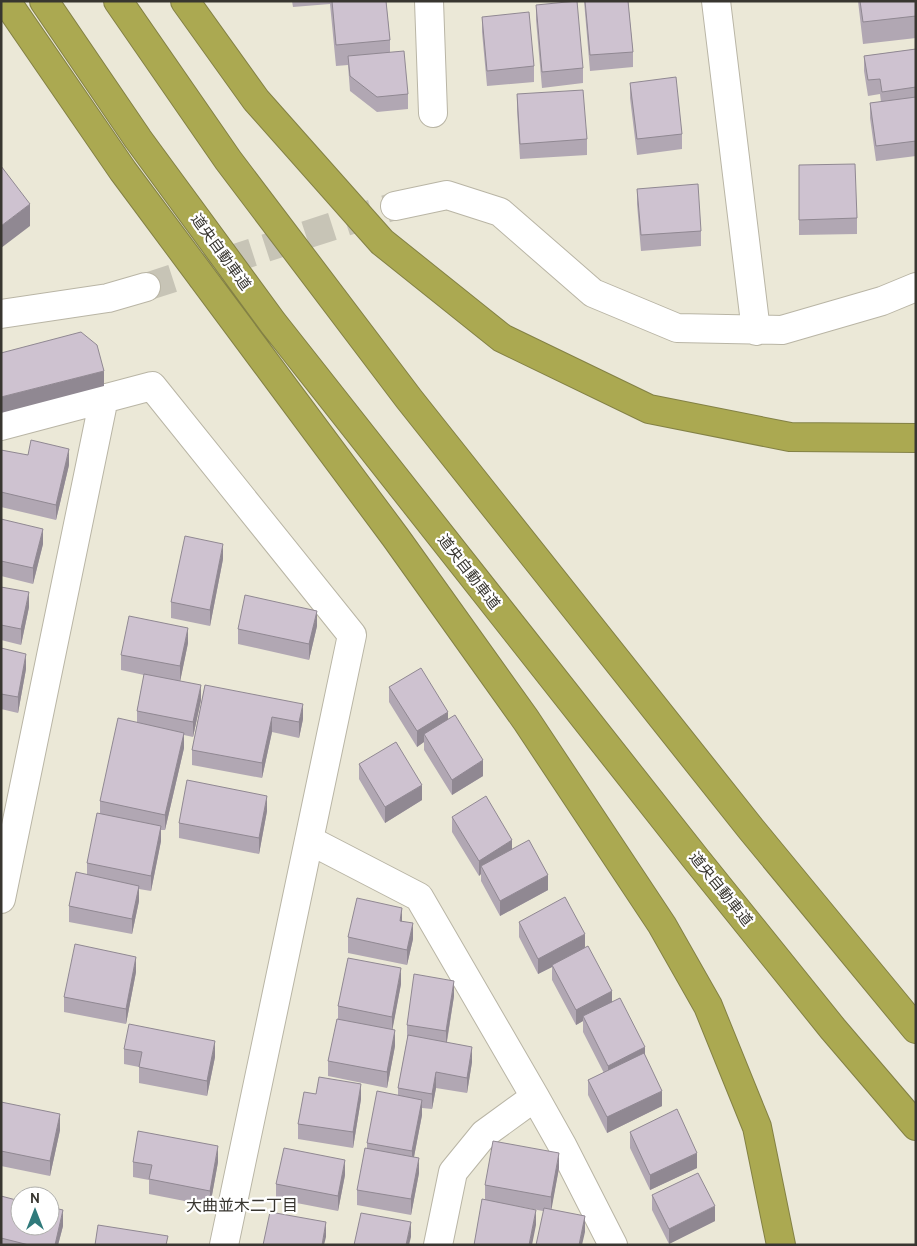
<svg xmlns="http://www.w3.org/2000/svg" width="917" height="1246" viewBox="0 0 917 1246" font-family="Cabin,'Noto Sans JP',sans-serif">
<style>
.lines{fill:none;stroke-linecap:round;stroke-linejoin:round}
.minor-tunnel{stroke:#c7c4b6;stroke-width:28;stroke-dasharray:28 14;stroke-linecap:butt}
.minor-casing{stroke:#b9b5a5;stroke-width:30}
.highway-casing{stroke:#838145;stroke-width:30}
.minor{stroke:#fff;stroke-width:28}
.highway{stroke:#aba951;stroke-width:28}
.wall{fill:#b1a7b3}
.shaded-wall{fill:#908892}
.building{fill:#cec2d0;stroke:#908892}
.labels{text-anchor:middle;stroke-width:4.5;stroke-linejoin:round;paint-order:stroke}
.street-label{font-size:15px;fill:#383630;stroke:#fff}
.neighbourhood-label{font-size:16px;fill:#383630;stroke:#fff}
</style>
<rect width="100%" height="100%" fill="#ebe8d7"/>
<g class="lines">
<!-- minor-tunnel -->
<path class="minor-tunnel" d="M146,287L395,206"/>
<defs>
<path id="minor" d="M429,1L433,113
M716,1L756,331
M395,206L447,195L500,212L593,293L677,328L782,330L882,301L916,287
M1,314L108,298L146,287
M1,426L152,386L352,635L224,1245
M309,840L419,897L535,1097L562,1145L613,1245
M1,899L104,398
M438,1245L453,1172L484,1134L535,1097"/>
<path id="highway" d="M6,1L123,171L396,538L526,720L662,925L708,1006L757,1127L781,1245
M44,1L138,139L273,323L696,859L833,1029L916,1126
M118,1L228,160L409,399L751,829L916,1029
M185,1L256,100L382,242L502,338L649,409L790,437L916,438"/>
</defs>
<!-- minor casing -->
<use href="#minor" class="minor-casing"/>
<!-- highway casing -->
<use href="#highway" class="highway-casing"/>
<!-- minor -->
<use href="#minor" class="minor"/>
<!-- highway -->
<use href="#highway" class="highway"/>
</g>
<!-- wall -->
<path class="wall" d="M292,1H386L390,40V52L408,94V109L377,112L350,91L348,65L336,66L330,4L293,7Z
M584,1H628L633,52V67L590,71Z
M858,1H916V38L863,44Z
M536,5L583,68V83L542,88L536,20Z
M482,17L534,66V82L487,86L482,32Z
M916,49V156L876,161L870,118V103L881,102L880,94L868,96L864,71V56Z
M630,83L682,134V149L637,155L630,98Z
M517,94L587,139V155L520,159L517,110Z
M799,165L857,218V234L799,235Z
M637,189L701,231V246L641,251L637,204Z
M1,450L69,465L56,520L1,507Z
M1,519L43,544L33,584L1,576Z
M223,559L210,626L171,618V602Z
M1,587L29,607L21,645L1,640Z
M317,626L309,660L238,644V629Z
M188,643L180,681L201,700L193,737L184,735V748L165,830H161V841L151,891L139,889V901L132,934L69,922V906L87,875V863L100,813V801L137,722V711L144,675L121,670V655Z
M1,648L26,669L18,713L1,709Z
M205,685L303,719L299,738L272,732L262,778L192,765V750Z
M389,687L448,719L483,776L452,795L424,750V742L417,747L389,702Z
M359,764L422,800L385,823L359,779Z
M267,811L259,854L179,838V823Z
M452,817L512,849L548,890L500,916L481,881V874L479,876L452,832Z
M519,922L585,948L612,1002L645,1056L662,1106L607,1133L588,1095V1080L604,1073L583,1032V1021L576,1025L552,980V967L538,974L519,937Z
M348,937L413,939L407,965L348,953Z
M136,972L126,1024L64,1012V997Z
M401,984L392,1030L395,1046L387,1088L328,1076V1061L338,1019V1006Z
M454,996L447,1042L472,1062L467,1093L436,1088L432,1109L422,1108V1115L414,1157L419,1173L411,1215L357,1205V1190L367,1149V1143L398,1095V1088L407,1040V1025Z
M124,1049L215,1057L207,1096L139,1083V1067L124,1064Z
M316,1094L361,1099L353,1148L298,1139V1124Z
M1,1102L60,1130L50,1176L1,1166Z
M630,1132L697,1168L650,1190L630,1148Z
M133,1162H218L210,1206L149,1194V1180L133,1177Z
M559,1168L551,1209L585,1232L543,1211L505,1204L536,1225L485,1200V1185Z
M345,1175L338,1211L276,1199V1184Z
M652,1195L715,1221L669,1244L652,1210Z
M1,1196L63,1226L58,1245H1Z"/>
<!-- shaded-wall -->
<path class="shaded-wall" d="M30,204V226L1,248V226Z
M104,371V386L1,413V397Z
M69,449V465L56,520V505Z
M43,529V544L33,584V568Z
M223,544V559L210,626V610Z
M29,592V607L21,645V629Z
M317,611V626L309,660V644Z
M188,628V643L180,682V666Z
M26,654V669L18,713V697Z
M201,685V700L193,737V722Z
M303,704V719L299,738V722Z
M448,712V727L424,734V742L417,747V731Z
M272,717V732L262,778V763Z
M184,733V748L165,830V815Z
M483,760V776L452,795V780Z
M422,785V800L385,823V807Z
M267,796V811L259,854V838Z
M161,826V841L151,891V876Z
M512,840V855L481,866V874L479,876V861Z
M548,875V890L500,916V901Z
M139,886V901L132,934V919Z
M402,908V923L400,921Z
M413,923V939L407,965V950Z
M585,934V950L552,965V967L538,974V959Z
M136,957V972L126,1024V1009Z
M401,968V984L392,1032V1017Z
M454,981V996L446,1046V1031Z
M612,991V1006L583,1016V1021L576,1025V1010Z
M395,1030V1046L387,1088V1072Z
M215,1041V1057L207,1096V1081Z
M472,1047V1062L467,1093V1078Z
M645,1047V1063L608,1082V1066Z
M436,1072V1088L432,1109V1094Z
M361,1084V1099L353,1148V1132Z
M662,1091V1106L607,1133V1117Z
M422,1100V1115L412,1167V1151Z
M60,1114V1130L50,1176V1161Z
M218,1146V1162L210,1206V1191Z
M559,1153V1168L551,1212V1197Z
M697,1153V1168L650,1190V1175Z
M419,1158V1173L411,1215V1199Z
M345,1160V1175L338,1211V1196Z
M715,1206V1221L669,1244V1229Z
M63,1210V1226L58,1245H55Z
M536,1210V1225L532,1245H529Z
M585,1216V1232L582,1245H579Z
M326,1222V1237L324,1245H322Z
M411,1222V1237L409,1245H406Z"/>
<!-- building -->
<path class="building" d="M332,1H386L390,40L336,45Z
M577,1L583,68L542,72L536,5Z
M585,1H628L633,52L590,55Z
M860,1H916V16L863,22Z
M529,12L534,66L487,71L482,17Z
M916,49V87L882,92L880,79L868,80L864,56Z
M404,51L408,94L377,97L350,76L348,56Z
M676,77L682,134L637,139L630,83Z
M583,90L587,139L520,144L517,94Z
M916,97V141L876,146L870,103Z
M855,164L857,218L799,220V165Z
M1,166L30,204L1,226Z
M698,184L701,231L641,235L637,189Z
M81,332L97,345L104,371L1,397V353Z
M31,440L69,449L56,505L1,492V450L28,455Z
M1,519L43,529L33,568L1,561Z
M185,536L223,544L210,610L171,602Z
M1,587L29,592L21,629L1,625Z
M245,595L317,611L309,644L238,629Z
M129,616L188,628L180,666L121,655Z
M1,648L26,654L18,697L1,694Z
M421,668L448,712L417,731L389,687Z
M144,674L201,685L193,722L137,711Z
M205,685L303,704L299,722L272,717L262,763L192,750Z
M455,715L483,760L452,780L424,734Z
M118,718L184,733L165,815L100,801Z
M396,742L422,785L385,807L359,764Z
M187,780L267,796L259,838L179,823Z
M486,796L512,840L479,861L452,817Z
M97,813L161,826L151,876L87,863Z
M529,840L548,875L500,901L481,866Z
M76,872L139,886L132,919L69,906Z
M565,897L585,934L538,959L519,922Z
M357,898L402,908L400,921L413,923L407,950L348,937Z
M75,944L136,957L126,1009L64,997Z
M588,946L612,991L576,1010L552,965Z
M348,958L401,968L392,1017L338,1006Z
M414,974L454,981L446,1031L407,1025Z
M620,998L645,1047L608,1066L583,1016Z
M337,1019L395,1030L387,1072L328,1061Z
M129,1024L215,1041L207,1081L139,1067L142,1052L124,1049Z
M408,1035L472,1047L467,1078L436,1072L432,1094L398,1088Z
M644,1053L662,1091L607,1117L588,1080Z
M319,1077L361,1084L353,1132L298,1124L304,1092L316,1094Z
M377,1091L422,1100L412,1151L367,1143Z
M1,1102L60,1114L50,1161L1,1151Z
M677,1109L697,1153L650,1175L630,1132Z
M138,1131L218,1146L210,1191L149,1179L152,1165L133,1162Z
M493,1141L559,1153L551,1197L485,1185Z
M284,1148L345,1160L338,1196L276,1184Z
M365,1148L419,1158L411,1199L357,1190Z
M698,1173L715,1206L669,1229L652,1195Z
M1,1196L20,1201V1226H50V1207L63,1210L55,1245H29L1,1238Z
M482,1199L536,1210L529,1245H474Z
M544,1208L585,1216L579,1245H536Z
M270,1212L326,1222L322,1245H263Z
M361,1213L411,1222L406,1245H354Z
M98,1225L168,1236L166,1245H95Z"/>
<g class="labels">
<!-- street labels -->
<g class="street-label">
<text transform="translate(221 252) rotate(54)" y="5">道央自動車道</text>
<text transform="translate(469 572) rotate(52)" y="5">道央自動車道</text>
<text transform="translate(721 889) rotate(51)" y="5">道央自動車道</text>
</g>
<!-- neighbourhood labels -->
<g class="neighbourhood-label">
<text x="242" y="1211">大曲並木二丁目</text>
</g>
</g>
<!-- border -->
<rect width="917" height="1246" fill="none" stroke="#383630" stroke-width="5"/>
<!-- north arrow -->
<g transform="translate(35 1211)"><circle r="24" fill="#ffffff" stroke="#afafac"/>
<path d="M0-4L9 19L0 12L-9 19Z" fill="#307a7b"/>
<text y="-8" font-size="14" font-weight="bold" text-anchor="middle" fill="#383630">N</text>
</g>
</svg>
